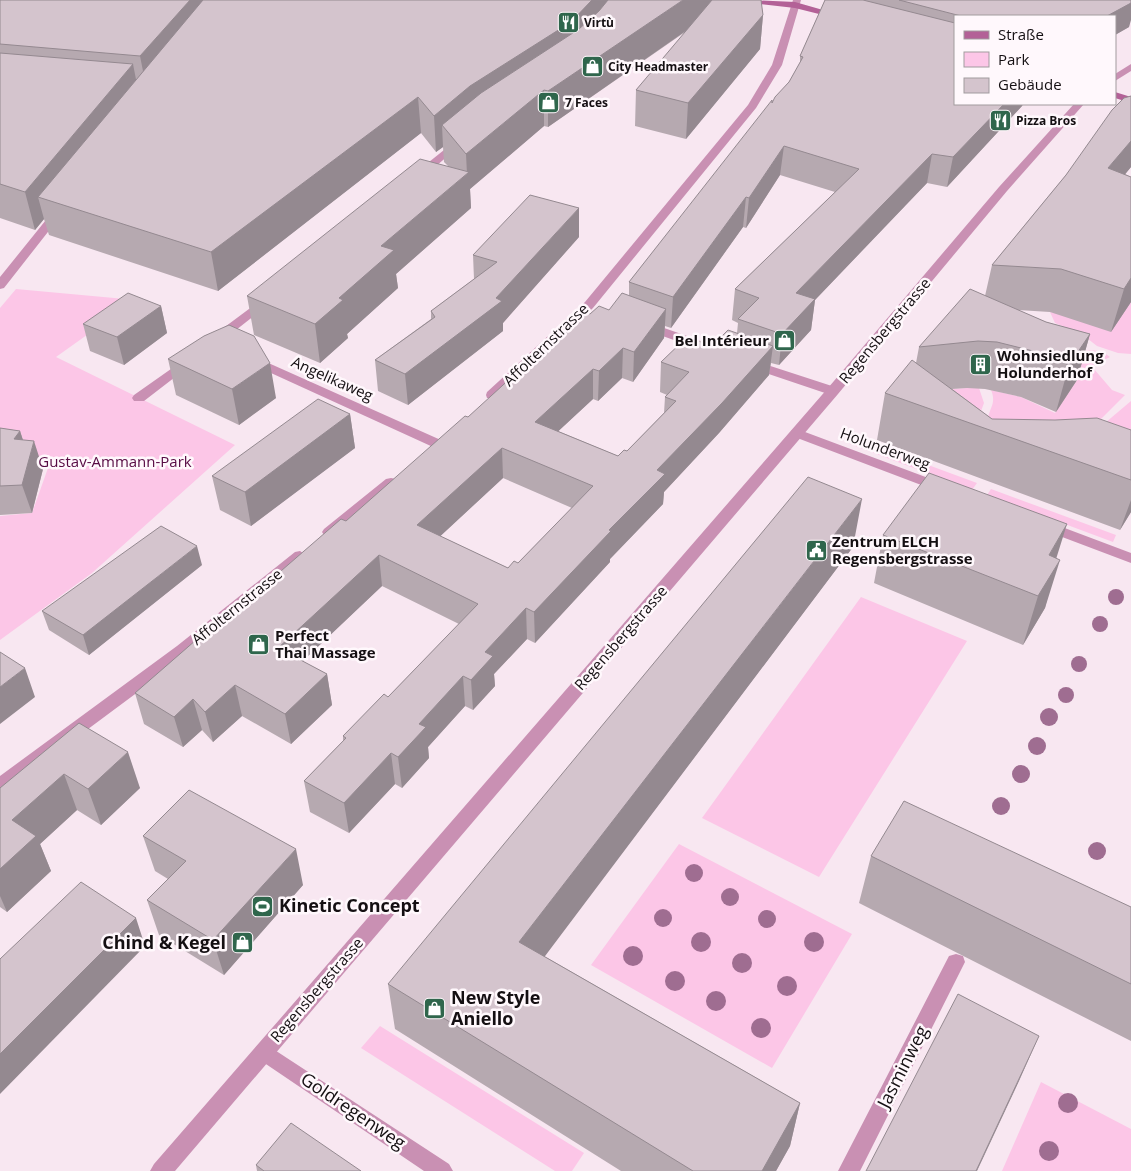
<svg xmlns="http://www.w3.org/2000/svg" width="1131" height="1171" viewBox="0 0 1131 1171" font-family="'Open Sans',sans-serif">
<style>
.green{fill:#fcc6e7}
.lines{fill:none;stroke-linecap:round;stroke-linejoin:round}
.service{fill:#c990b3;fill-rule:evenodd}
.minor{fill:#c990b3;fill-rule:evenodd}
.tertiary{fill:#c990b3;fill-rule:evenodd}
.secondary{fill:#b36197;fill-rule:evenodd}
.tree{fill:#9f6d91}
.wall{fill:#b6a9b0;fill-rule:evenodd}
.shaded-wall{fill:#948990}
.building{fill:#d4c4cd;stroke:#948990;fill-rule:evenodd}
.labels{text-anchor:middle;stroke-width:5;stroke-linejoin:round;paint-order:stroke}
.far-poi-label{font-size:12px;font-weight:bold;fill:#140f12;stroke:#fff8fc;text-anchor:start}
.street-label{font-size:15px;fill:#140f12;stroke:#fff8fc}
.poi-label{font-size:15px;font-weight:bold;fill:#140f12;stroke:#fff8fc;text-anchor:start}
.park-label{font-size:15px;fill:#570a43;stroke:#fff8fc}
.near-poi-label{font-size:18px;font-weight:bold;fill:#140f12;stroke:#fff8fc;text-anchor:start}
.near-street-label{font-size:18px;fill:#140f12;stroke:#fff8fc}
</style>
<rect width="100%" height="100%" fill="#f8e7f1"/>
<!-- green -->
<path class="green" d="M1131,269V354L1118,353L1097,346L1083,335L1055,323L1050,312L1071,316Z
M16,289L136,300L56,357L235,445L92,573L0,640V516L32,513L48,468L26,465L0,454V308Z
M1091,350L1103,352L1110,357L1096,364L1094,369L1112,390L1125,395L1096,424L1011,429L988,417C991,406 996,402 991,390L1021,397L1055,413L1077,380L1080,351Z
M967,388H979L984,403L981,411L952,389Z
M1131,401V454L1105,423Z
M855,438L977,483L972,490L850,444Z
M991,489L1116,535L1113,542L987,495Z
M861,597L967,641L819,877L702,818Z
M679,844L852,934L772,1068L591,965Z
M380,1026L584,1153L572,1171H555L361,1048Z
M1041,1082L1131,1129V1171H1002Z"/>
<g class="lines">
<!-- service -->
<path class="service" d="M58,209L62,210V214L4,288L0,289V277L54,210Z
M647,322L707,343L709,346L703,350L699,349L643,329L641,326L643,323Z
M752,360L838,388L839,391L833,395L828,394L748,367L746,364Z
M956,954L963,956L965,962L860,1171H838L949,956Z"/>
<!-- minor -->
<path class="minor" d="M793,0H801L782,65L756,108L593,308L497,398H487L486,395L487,392L585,302L748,105L772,65Z
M459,138L464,141L463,143L422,178H414V174Z
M265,297L269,298L271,301L269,304L222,341H214L212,338L214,335Z
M188,357L192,358L194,361L192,364L144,401H134L132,398L134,395Z
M255,357L443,441L445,444L443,447H433L251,364L249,361L251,358Z
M797,429L947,485L949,488L947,491H937L792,436L790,433L792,430Z
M391,478L396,479L398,482L396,485L334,535H324L322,532L324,529L386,479Z
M1046,521L1131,553V563L1041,529L1039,526L1041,523Z
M300,551L307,556L305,560L189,654L6,790L0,792V776L177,646L295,552Z
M264,1043L449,1164L453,1171H424L257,1058L254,1052L257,1046Z"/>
<!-- tertiary -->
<path class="tertiary" d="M1131,64V71L1115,81V74Z
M1074,104H1084L1007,191L838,394L175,1171H150L154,1164L828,388L999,187Z"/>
<!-- secondary -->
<path class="secondary" d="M748,0L795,2L844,16L839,19L795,8L752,3Z
M1115,92L1131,97V103L1115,98Z"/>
</g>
<!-- trees -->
<g class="tree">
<circle cx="1116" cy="597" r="8"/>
<circle cx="1100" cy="624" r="8"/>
<circle cx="1079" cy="664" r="8"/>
<circle cx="1066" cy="695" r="8"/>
<circle cx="1049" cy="717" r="9"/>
<circle cx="1037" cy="746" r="9"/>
<circle cx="1021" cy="774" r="9"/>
<circle cx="1001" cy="806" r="9"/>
<circle cx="1097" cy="851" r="9"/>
<circle cx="694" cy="873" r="9"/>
<circle cx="730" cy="897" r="9"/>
<circle cx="663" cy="918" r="9"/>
<circle cx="767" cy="919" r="9"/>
<circle cx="701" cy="942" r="10"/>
<circle cx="814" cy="942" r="10"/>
<circle cx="633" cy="956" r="10"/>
<circle cx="742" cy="963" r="10"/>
<circle cx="675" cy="981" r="10"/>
<circle cx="787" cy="986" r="10"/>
<circle cx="716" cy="1001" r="10"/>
<circle cx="761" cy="1028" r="10"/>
<circle cx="1068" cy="1103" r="10"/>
<circle cx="1049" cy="1151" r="10"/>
</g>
<!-- wall -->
<path class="wall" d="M0,0L763,15L760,49L686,139L635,126L636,90L688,30L548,127L544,126L470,189L471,208L396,274L398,288L347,334L348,338L320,363L254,335L247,296L448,166L444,162L443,147L436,152L421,133L218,291L49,235L44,219L35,230L0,218Z
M825,0H1131L1129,27L1115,35V16H955V104H1023L1022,106L947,187L927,183L815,300L811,330L779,365L771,363L769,375L719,433L664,492L663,504L610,559V562L535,643L527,639L494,674L495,686L473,710L465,706L428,747L429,758L402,788L395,784L349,833L310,812L304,781L343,741V736L388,697L459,624L382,586L302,661L327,674L332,705L291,744L242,716L213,742L202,730L183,747L144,724L135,693L199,642L346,521L590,314L609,310L629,296V282L789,82L800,63V56ZM780,175L835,192L735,289L732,320L738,323L737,333L712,346L661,362L660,392L667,395L665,397L664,413L627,451L618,456L558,431L593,399L598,401L622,378L633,382L664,338L665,326L671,328L743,227L746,228ZM503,478L572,508L518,563L508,568L440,536Z
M1131,96V167L1125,174L1131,177V302L1111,332L1050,312L1018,310L1046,322L1090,334L1077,380L1056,412L1021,397L985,389L967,388L952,389L992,419L1131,430V512L1120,530L877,440L885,393L916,363L919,347L985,296L992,265Z
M579,237L503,323V331L408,405L378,391L375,360L431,319V311L474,279L473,255Z
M161,306L167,333L124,365L90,351L83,324Z
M168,359L276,398L239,425L176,395Z
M350,414L355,448L251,526L220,510L212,476Z
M0,428L20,431L23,440L43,469L32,513L0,515Z
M883,535L1057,558L1045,608L1023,645L874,583Z
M853,547L544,956L800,1103L790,1146L776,1171H621L395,1029L388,984Z
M202,565L89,655L49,630L42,611Z
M79,723L140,788L101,825L77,810L40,844L51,871L7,912L0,907V788Z
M143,836L303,885L224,975L159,935L147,900L168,879L155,871Z
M871,856L1131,907V1041L859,903Z
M256,1165L361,1171H257Z"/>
<!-- shaded-wall -->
<path class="shaded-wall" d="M190,0H225L147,91L140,56Z
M592,0H610L599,26L442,125L443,147L436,152L434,116L470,86Z
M683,0H730L548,127V91Z
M1131,0V20L1129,27L1115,35V16H1107Z
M763,15L760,49L686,139L688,103Z
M133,64L140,100L38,197L44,219L35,230L25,192Z
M544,90V126L470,189L471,208L396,274L398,288L347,334L348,338L320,363L315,324L339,298L381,246L467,174L466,154Z
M418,97L421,133L218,291L211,252Z
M1004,104H1023L1022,106L947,187L953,157Z
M1131,141V167L1097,209L1108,168Z
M784,146L780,175L746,228L749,198Z
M932,154L927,183L815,300L811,330L779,365L782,334L796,293Z
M746,197L743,227L671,328L673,297Z
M579,208V237L503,323V331L408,405L405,374L496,298Z
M1131,278V302L1111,332L1124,289Z
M161,306L167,333L124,365L117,337Z
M666,309L664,338L633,382L634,352Z
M1090,334L1077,380L1056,412L1069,365Z
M773,346L769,375L719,433L664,492L663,504L610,559V562L535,643L534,612L609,530L657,470Z
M623,348L622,378L598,401L599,371Z
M270,363L276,398L239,425L232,389Z
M593,369V399L536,452L535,422Z
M350,414L355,448L251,526L245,492Z
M20,431L29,459L14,439Z
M34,441L43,469L32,513L22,485Z
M502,448L503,478L419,556L417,525Z
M862,499L853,547L521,988L519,942Z
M1131,500V512L1120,530Z
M1067,524L1052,572L1049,555Z
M197,546L202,565L89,655L83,635Z
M379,555L382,586L284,679L278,648Z
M1060,560L1045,608L1023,645L1038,596Z
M526,608L527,639L494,674L495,686L473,710L471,680L485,652Z
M25,668L35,697L0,724V687Z
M327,674L332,705L291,744L285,714Z
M463,676L465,706L428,747L429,758L402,788L398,757L419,724Z
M235,685L242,716L213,742L205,712Z
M193,699L202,730L183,747L174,717Z
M128,752L140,788L101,825L88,789Z
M391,753L395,784L349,833L344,803Z
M64,774L77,810L40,844L51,871L7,912L0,896V869L12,820Z
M296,849L303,885L224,975L213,940Z
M136,918L145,946L0,1094V1054Z
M1039,1036L1019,1081L977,1171H976Z
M800,1103L790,1146L776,1171H762Z"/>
<!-- building -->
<path class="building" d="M0,0H190L140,56L0,44Z
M203,0H592L571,22L470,86L434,116L418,97L211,252L38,197Z
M608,0H683L548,91L544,90L466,154L442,125L481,93L579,29L599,11Z
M712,0H761L763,15L688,103L636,90Z
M825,0H863L955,23V104H1004L953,157L932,154L796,293L815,299L782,334L738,319L759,298L735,289L859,169L784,146L749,198L746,197L673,297L629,282L772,100V103L775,97L789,82L803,57L800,56Z
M899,0H1131V3L1107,16H961Z
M0,53L133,64L25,192L0,184Z
M1131,96V141L1108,168L1131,177V278L1124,289L1061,269L992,265L1066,175L1112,110L1124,98Z
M420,159L469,172L381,246L394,250L339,298L343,300L315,324L247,296Z
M530,195L579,208L496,298L502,301L405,374L375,360L435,317L431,311L497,262L473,255Z
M970,289L1046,322L1090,334L1069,365L1033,351L997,342L978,341L919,347Z
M128,293L161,306L117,337L83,324Z
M622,293L666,309L634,352L623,348L599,371L593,369L535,422L618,456L624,450L627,451L676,401L665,397L689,372L661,362L687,337L712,346L728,330L773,346L722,403L657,470L665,474L609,530L611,531L534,612L526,608L485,652L493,656L471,680L463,676L419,724L426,727L398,757L391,753L344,803L304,781L346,738L343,736L384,694L388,697L478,604L379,555L278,648L327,674L285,714L235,685L205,712L193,699L174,717L135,693L196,640L199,642L341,519L346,521L465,416L468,417L514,375L517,377L588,313L590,314L599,306L609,310ZM502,448L593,486L518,563L514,561L508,568L417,525Z
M229,325L254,336L270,363L232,389L168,359L204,336Z
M912,360L992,419L1055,420L1097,418L1131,430V480L885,393Z
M318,399L350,414L245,492L212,476Z
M0,428L20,431L14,439L34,441L22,485L0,486Z
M929,473L1067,524L1049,555L1060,560L1038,596L883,535Z
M808,477L862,499L519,942L800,1103L762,1171H693L388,984Z
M161,526L197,546L83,635L42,611Z
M0,652L25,668L0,687Z
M79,723L128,752L88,789L64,774L12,820L36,836L0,869V788Z
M189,790L296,849L213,940L147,900L186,861L143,836Z
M904,801L1131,907V984L871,856Z
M81,882L136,918L0,1054V959Z
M958,994L1039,1036L976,1171H866Z
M291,1123L361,1171H264L256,1165Z"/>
<!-- icons -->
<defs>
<symbol id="restaurant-square" viewBox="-11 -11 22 22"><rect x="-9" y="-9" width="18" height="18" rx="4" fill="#2f664c" stroke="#fff8fc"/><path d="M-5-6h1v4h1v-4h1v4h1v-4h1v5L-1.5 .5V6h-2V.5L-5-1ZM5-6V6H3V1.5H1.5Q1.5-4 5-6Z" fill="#fff"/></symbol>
<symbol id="shop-square" viewBox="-11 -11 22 22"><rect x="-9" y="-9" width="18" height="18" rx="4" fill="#2f664c" stroke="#fff8fc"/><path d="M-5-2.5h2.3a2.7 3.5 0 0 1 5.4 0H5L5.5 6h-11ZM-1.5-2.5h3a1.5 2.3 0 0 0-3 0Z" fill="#fff"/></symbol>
<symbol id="building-square" viewBox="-11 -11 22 22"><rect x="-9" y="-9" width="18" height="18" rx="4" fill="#2f664c" stroke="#fff8fc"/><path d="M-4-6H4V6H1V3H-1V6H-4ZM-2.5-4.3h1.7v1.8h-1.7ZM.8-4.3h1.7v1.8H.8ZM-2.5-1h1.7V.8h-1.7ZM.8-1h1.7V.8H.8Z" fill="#fff"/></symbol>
<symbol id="civic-square" viewBox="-11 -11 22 22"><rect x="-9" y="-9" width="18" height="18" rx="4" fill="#2f664c" stroke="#fff8fc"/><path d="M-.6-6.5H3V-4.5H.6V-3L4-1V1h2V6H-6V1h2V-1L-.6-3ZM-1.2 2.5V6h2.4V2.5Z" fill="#fff"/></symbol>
<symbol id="stadium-square" viewBox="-11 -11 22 22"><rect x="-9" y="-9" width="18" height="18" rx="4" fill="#2f664c" stroke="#fff8fc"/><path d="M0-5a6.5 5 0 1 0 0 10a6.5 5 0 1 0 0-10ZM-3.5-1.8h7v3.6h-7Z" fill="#fff"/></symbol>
</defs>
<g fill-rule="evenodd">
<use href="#restaurant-square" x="556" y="10" width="25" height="25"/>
<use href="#shop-square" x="580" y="54" width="25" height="25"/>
<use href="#shop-square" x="536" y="90" width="25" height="25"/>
<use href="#restaurant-square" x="988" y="108" width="25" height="25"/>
<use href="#shop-square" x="772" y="328" width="25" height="25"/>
<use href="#building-square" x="968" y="352" width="25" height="25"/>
<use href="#civic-square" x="804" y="538" width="25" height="25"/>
<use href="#shop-square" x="246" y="632" width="25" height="25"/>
<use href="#stadium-square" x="250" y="894" width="25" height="25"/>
<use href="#shop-square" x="230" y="930" width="25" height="25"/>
<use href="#shop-square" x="422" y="996" width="25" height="25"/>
</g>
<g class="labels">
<!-- far-poi labels -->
<g class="far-poi-label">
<text x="584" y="27">Virtù</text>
<text x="608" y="71">City Headmaster</text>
<text x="565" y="107">7 Faces</text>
<text x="1016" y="125">Pizza Bros</text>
</g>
<!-- street labels -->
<g class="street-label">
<text transform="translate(885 331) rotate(-50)" y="5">Regensbergstrasse</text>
<text transform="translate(546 345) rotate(-44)" y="5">Affolternstrasse</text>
<text transform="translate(332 379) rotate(24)" y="5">Angelikaweg</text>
<text transform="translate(885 449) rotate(20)" y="5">Holunderweg</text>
<text transform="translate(237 607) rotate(-39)" y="5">Affolternstrasse</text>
<text transform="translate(621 638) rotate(-49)" y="5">Regensbergstrasse</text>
<text transform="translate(317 990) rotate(-49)" y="5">Regensbergstrasse</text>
</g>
<!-- poi labels -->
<g class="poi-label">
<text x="769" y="346" text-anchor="end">Bel Intérieur</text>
<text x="997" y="361">Wohnsiedlung<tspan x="997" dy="17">Holunderhof</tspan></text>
<text x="832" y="547">Zentrum ELCH<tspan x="832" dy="17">Regensbergstrasse</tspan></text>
<text x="275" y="641">Perfect<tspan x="275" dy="17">Thai Massage</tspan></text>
</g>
<!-- park labels -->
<g class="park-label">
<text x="115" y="467">Gustav-Ammann-Park</text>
</g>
<!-- near-poi labels -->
<g class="near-poi-label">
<text x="279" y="912">Kinetic Concept</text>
<text x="226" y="949" text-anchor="end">Chind &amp; Kegel</text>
<text x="451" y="1004">New Style<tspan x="451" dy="21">Aniello</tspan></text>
</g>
<!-- near-street labels -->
<g class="near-street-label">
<text transform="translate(903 1067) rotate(-63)" y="6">Jasminweg</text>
<text transform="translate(353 1111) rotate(34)" y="6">Goldregenweg</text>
</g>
</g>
<!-- legend -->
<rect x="954" y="15" width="162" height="90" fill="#fff8fc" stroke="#a19b9e"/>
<rect x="964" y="31" width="25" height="8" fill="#b36197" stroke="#a19b9e"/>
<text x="998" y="40" font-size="15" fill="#140f12">Straße</text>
<rect x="964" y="52" width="25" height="15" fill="#fcc6e7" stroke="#a19b9e"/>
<text x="998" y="65" font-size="15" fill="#140f12">Park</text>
<rect x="964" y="78" width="25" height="15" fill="#d4c4cd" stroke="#a19b9e"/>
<text x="998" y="90" font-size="15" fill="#140f12">Gebäude</text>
</svg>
